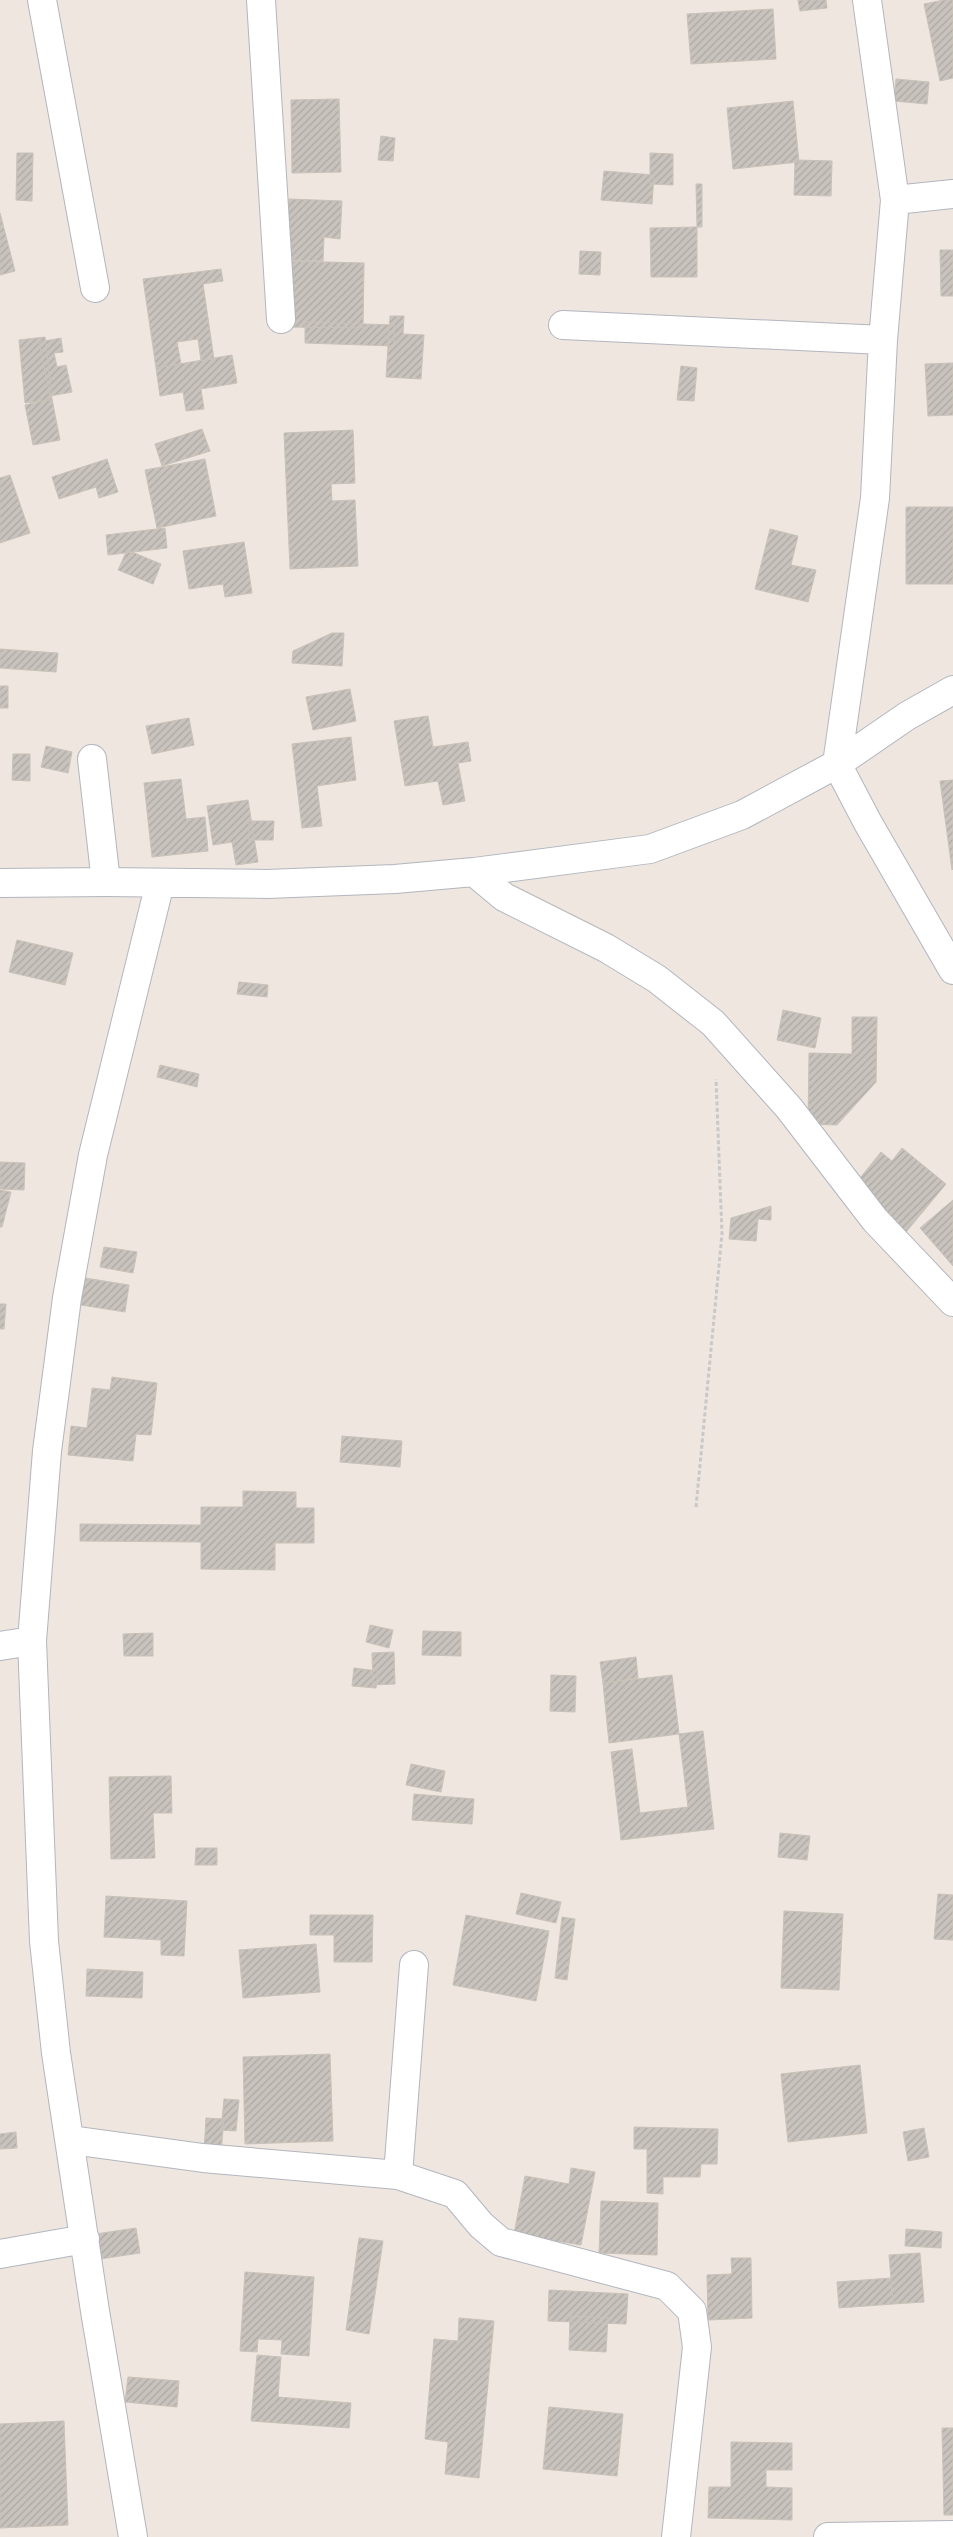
<svg xmlns="http://www.w3.org/2000/svg" width="953" height="2537" viewBox="0 0 953 2537" font-family="'Alegreya Sans',sans-serif">
<style>
.building{fill:url(#building-hatch);stroke:#c9c2b8}
.lines{fill:none;stroke-linecap:round;stroke-linejoin:round}
.minor-casing{stroke:#b2b6bf;stroke-width:30}
.path{stroke:#c8c8c8;stroke-width:3;stroke-dasharray:4 2.5;stroke-linecap:butt}
.minor{stroke:#fff;stroke-width:28}
</style>
<defs>
<pattern id="building-hatch" width="6" height="6" patternUnits="userSpaceOnUse" patternTransform="scale(1.25)"><rect width="6" height="6" fill="#c9c3be"/><path d="M-1 1l2-2M0 6l6-6M5 7l2-2" fill="none" stroke="#ada8a3"/></pattern>
</defs>
<rect width="100%" height="100%" fill="#eee6df"/>
<!-- building -->
<path class="building" d="M798,0H826L827,8L800,11Z
M944,0H953V78L940,81L924,4Z
M773,9L776,59L691,64L687,14Z
M896,79L929,82L927,104L894,101Z
M339,99L341,172L292,173L291,100Z
M793,101L799,162L733,169L727,108Z
M381,136L395,138L393,161L378,160Z
M17,153H33L32,201L16,200Z
M650,153L673,154V185L650,184Z
M795,160L832,161L831,196L794,195Z
M604,171L654,175L652,204L601,200Z
M696,184H702V227H697Z
M289,199L342,201L340,239L324,237L323,261L287,260Z
M0,213L15,271L0,275Z
M697,227V277H651L650,228Z
M940,250H953V296H941Z
M580,251L601,252L600,275L579,274Z
M287,261L364,263L363,328L286,327Z
M221,269L223,281L203,284L214,359L201,361L198,339L177,342L181,364L156,368L143,279Z
M390,316H404L403,334L424,335L421,379L386,377Z
M305,322L394,325V346L305,343Z
M45,337L52,400L25,403L19,340Z
M61,338L63,352L54,353L57,367L66,365L72,392L50,396L39,342Z
M232,355L237,383L201,389L204,409L186,411L183,392L160,396L156,368Z
M953,363V415L928,416L925,364Z
M681,366L697,368L694,401L677,400Z
M52,399L60,440L33,445L25,405Z
M202,429L210,451L162,466L155,444Z
M353,430L355,483L331,484L332,501L355,500L358,566L290,569L284,433Z
M107,459L118,492L99,498L96,487L59,499L52,477Z
M205,459L216,516L157,528L145,470Z
M10,475L30,533L0,543V478Z
M906,507H953V584H906Z
M165,528L167,548L108,555L106,535Z
M770,529L798,536L791,565L816,570L808,602L755,589Z
M244,542L252,593L225,597L223,584L189,589L183,551Z
M127,550L161,564L153,584L118,570Z
M332,633H344L342,666L292,663L293,651Z
M0,649L58,653L56,672L0,668Z
M0,686H8V708H0Z
M350,689L356,721L313,730L306,697Z
M428,716L433,747L468,742L471,761L458,763L465,801L443,805L438,781L405,786L394,721Z
M189,718L194,745L152,754L146,726Z
M351,737L356,780L317,786L322,826L302,828L292,744Z
M46,746L72,752L68,773L41,767Z
M13,754H30V781L12,780Z
M181,779L186,819L205,817L208,851L152,857L144,783Z
M953,780V869L952,870L940,781Z
M248,800L258,862L236,865L232,842L213,845L207,806Z
M249,821H274L273,840H249Z
M17,940L73,953L65,985L9,972Z
M239,982L268,985L267,997L237,994Z
M783,1010L821,1018L815,1048L777,1040Z
M852,1017H877L876,1082L837,1125L808,1124L809,1053L852,1054Z
M160,1065L199,1074L197,1087L157,1077Z
M902,1148L946,1184L906,1232L852,1188L881,1152L892,1161Z
M0,1162L25,1163L24,1190L0,1189Z
M0,1190L11,1192L2,1227H0Z
M953,1200V1266L920,1228Z
M771,1206V1220L758,1219L756,1241L729,1239L731,1218Z
M104,1247L137,1252L133,1273L100,1267Z
M79,1277L129,1285L125,1312L75,1304Z
M0,1304H6L4,1329H0Z
M112,1377L157,1383L151,1435L136,1434L133,1461L68,1455L71,1426L87,1428L92,1388L110,1390Z
M342,1436L402,1441L400,1467L340,1462Z
M243,1491L296,1492V1508H314V1543H275V1570L201,1569V1542L80,1541V1524L201,1525V1507H243Z
M370,1625L393,1630L389,1648L366,1642Z
M423,1631L461,1632V1656L422,1655Z
M153,1633V1656H124L123,1634Z
M394,1652L395,1684L373,1685L372,1653Z
M636,1657L638,1678L603,1683L600,1662Z
M354,1668L378,1671L376,1688L352,1686Z
M551,1675L576,1676L575,1712L550,1711Z
M672,1675L679,1734L609,1743L603,1683Z
M703,1731L714,1829L621,1840L611,1752L632,1749L640,1813L688,1807L679,1734Z
M411,1764L445,1771L441,1792L406,1785Z
M171,1776L172,1813H153L155,1858L111,1859L109,1777Z
M414,1794L474,1799L472,1824L412,1820Z
M780,1833L810,1836L807,1860L778,1857Z
M196,1848H217V1865H195Z
M521,1893L561,1902L556,1923L516,1914Z
M938,1894L953,1895V1940L934,1939Z
M106,1896L187,1901L184,1956L161,1955V1940L104,1937Z
M784,1911L843,1914L839,1990L781,1988Z
M310,1915H373L372,1962H334V1935H310Z
M466,1915L549,1931L536,2001L453,1985Z
M562,1917L575,1919L567,1980L555,1978Z
M316,1944L320,1992L243,1998L239,1950Z
M87,1969L143,1972L142,1998L86,1996Z
M330,2054L333,2141L245,2144L243,2057Z
M860,2065L867,2133L788,2142L781,2074Z
M224,2099L239,2100L236,2131L221,2130Z
M206,2118L224,2119L221,2152L204,2151Z
M634,2127L718,2129L717,2164H701L700,2177H663V2194L647,2193V2149H634Z
M924,2128L929,2157L908,2161L903,2132Z
M16,2132L17,2148L0,2149V2134Z
M571,2168L595,2172L581,2245L557,2241L554,2259L511,2250L525,2176L569,2184Z
M601,2201L658,2203L657,2255L599,2253Z
M136,2228L140,2253L100,2259L96,2234Z
M906,2229L942,2232L941,2248L905,2246Z
M359,2238L383,2241L369,2334L346,2330Z
M920,2253L924,2302L893,2304L889,2255Z
M731,2258H751L752,2318L708,2320L707,2275L732,2274Z
M245,2272L314,2277L309,2356L281,2354L282,2340L258,2339L257,2352L240,2351Z
M891,2278L893,2304L839,2308L837,2282Z
M549,2290L628,2294L626,2324L548,2321Z
M570,2316L608,2318L606,2352L569,2350Z
M459,2318L494,2321L479,2478L445,2474L448,2442L425,2439L434,2339L458,2341Z
M257,2355L281,2357L278,2397L351,2403L349,2428L251,2421Z
M128,2377L179,2381L177,2407L125,2402Z
M549,2407L623,2414L617,2476L543,2469Z
M64,2421L68,2525L0,2528V2424Z
M942,2428H953V2515H944Z
M731,2442L792,2443V2470H766V2487L792,2488V2520L708,2518L709,2487H731Z"/>
<g class="lines">
<defs>
<path id="minor" d="M42,0L95,288
M261,0L281,319
M867,0L895,200L883,340L875,498L837,764L868,823L953,970
M895,200L953,194
M563,325L883,340
M92,759L106,882
M474,872L504,897L606,948L657,979L713,1023L789,1108L875,1220L953,1302
M0,883L106,882L267,884L395,879L474,872L650,849L742,815L837,764L907,716L953,690
M0,1646L32,1641
M71,2140L203,2158L398,2175L455,2194L481,2225L501,2242L667,2286L692,2311L697,2347L676,2537
M398,2175L414,1965
M0,2254L85,2239
M133,2537L95,2311L56,2053L44,1941L32,1641L47,1451L67,1298L93,1155L160,883
M828,2537L953,2535"/>
</defs>
<!-- minor casing -->
<use href="#minor" class="minor-casing"/>
<!-- path -->
<path class="path" d="M696,1507L722,1234L716,1079"/>
<!-- minor -->
<use href="#minor" class="minor"/>
</g>
</svg>
